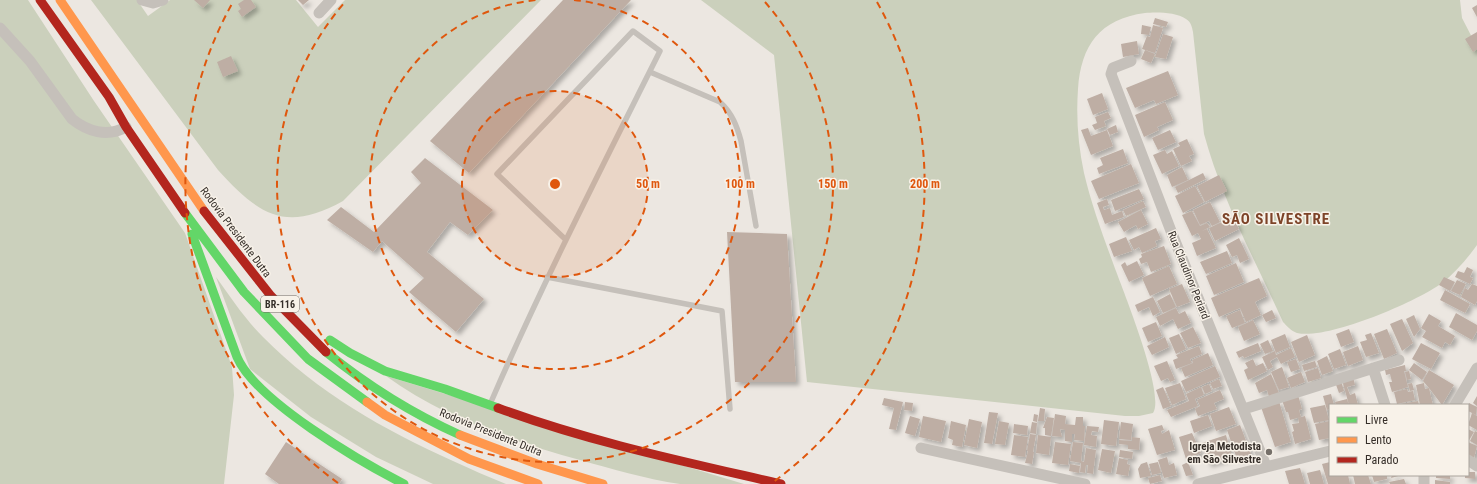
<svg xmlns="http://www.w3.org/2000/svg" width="1477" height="484" viewBox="0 0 1477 484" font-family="'Roboto Condensed',sans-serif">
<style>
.green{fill:#cbd0bc}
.building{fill:#beaea4;filter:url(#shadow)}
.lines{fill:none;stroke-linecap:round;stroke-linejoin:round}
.lane{stroke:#c5c0ba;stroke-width:5.5}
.street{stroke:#c5c0ba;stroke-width:11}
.fast{stroke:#63d668;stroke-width:9}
.slow{stroke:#ff974d;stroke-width:9}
.jam{stroke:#b3261e;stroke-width:9}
.ring{fill:none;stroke:#df570d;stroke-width:2;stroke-dasharray:7 5}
.poi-dot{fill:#756f69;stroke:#f8f2e9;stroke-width:1.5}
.labels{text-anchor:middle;stroke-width:3;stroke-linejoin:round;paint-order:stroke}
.shield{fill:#f8f2e9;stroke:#706963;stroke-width:1}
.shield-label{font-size:10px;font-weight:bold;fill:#352e29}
.street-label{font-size:11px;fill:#352e29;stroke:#f8f2e9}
.poi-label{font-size:11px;font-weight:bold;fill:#352e29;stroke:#f8f2e9;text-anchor:end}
.district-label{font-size:15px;font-weight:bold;letter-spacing:1px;fill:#7d4328;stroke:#f8f2e9}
.centre{fill:#df570d;stroke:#f8f2e9;stroke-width:2}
.ring-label{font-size:12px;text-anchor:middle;font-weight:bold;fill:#df570d;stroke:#f8f2e9;stroke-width:3;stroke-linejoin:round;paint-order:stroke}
</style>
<defs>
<filter id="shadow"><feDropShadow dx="3.5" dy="3.5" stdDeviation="2" flood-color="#0004"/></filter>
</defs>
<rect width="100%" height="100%" fill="#ece7e1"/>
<!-- green -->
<path class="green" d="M0,0H28L94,101L185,233L232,367L234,395L224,484H0Z
M91,0H137L148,16L170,0H296L318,27L345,0H541L343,201C285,233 259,215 218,170Z
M701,0H1460L1462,18L1477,47V245C1467,259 1455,273 1442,283C1416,302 1328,340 1297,333C1291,331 1287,326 1283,322C1255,260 1222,200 1204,134L1193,32C1192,27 1191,22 1186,19C1176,12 1156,12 1145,13C1100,19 1081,45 1078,89C1076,117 1078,145 1084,173C1091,203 1102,233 1113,263C1121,286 1166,394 1153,413L1139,416H1125L807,382L774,55Z
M216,277C231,298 245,319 263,337C317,392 384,430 453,461C471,469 488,477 506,484H433L376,457L311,417L250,369Z
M386,376L744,484C723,484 700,484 680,484C646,479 612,469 580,460C511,441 444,418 386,376Z"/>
<!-- building -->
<path class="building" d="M194,0H210L203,8Z
M244,0H251L256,7L242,17L238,11L241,9L238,4Z
M298,0H309L303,5Z
M563,0H631L469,173L430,141Z
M1477,5V17L1472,8Z
M1155,18L1168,22L1166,27L1153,24Z
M1142,25L1151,27L1149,35L1141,34Z
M1153,25L1163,28L1155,53L1142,49L1147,36L1150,37Z
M1477,32V49L1473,52L1465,39Z
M1163,34L1173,37L1166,59L1155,57Z
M1137,41L1139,54L1123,57L1121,44Z
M1145,50L1155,54L1151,63L1141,59Z
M231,56L238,71L223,77L217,62Z
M1168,71L1178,95L1156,104L1154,100L1135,108L1126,88Z
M1102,93L1108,109L1093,115L1087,99Z
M1165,102L1173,120L1157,127L1159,130L1144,137L1135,115Z
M1108,112L1111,118L1104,121L1106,126L1095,130L1092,125L1097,123L1095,117Z
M1116,125L1118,132L1110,135L1107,129Z
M1088,128L1091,136L1107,130L1113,146L1091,155L1081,130Z
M1170,130L1176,142L1158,150L1152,138Z
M1187,139L1194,154L1189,156L1192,161L1181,166L1173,149L1180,146L1178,143Z
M1123,149L1128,163L1099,174L1097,168L1103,165L1100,158Z
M1165,150L1167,154L1172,151L1179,166L1162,174L1153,155Z
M425,158L493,210L468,235L450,222L427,252L484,299L456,332L409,292L424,278L382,241L373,252L327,220L341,207L374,232L421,183L411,172Z
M1131,164L1139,183L1099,199L1091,181Z
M1182,167L1188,180L1172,187L1167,175Z
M1203,173L1206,179L1178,193L1175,187Z
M1219,175L1227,191L1205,202L1197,186Z
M1195,186L1204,202L1183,213L1175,196Z
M1139,189L1144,199L1115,211L1111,200Z
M1107,199L1109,205L1103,207L1104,210L1110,208L1112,215L1122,211L1124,217L1105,224L1097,203Z
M1143,201L1146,207L1126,216L1123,210Z
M1210,202L1220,222L1212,226L1209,221L1200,225L1193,210Z
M1141,210L1148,224L1138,229L1136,225L1124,232L1118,222Z
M1192,211L1200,226L1207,223L1210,227L1202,231L1207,229L1216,248L1197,256L1192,243L1201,239L1198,233L1192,236L1182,215Z
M1233,217L1239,229L1215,241L1209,228Z
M1156,228L1161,239L1155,241L1157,246L1142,253L1139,247L1134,250L1129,240Z
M727,232L787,234L796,382H735Z
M1126,237L1132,251L1114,257L1109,244Z
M1239,238L1249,259L1240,263L1237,255L1232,257L1226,245Z
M1164,246L1171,264L1151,272L1147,262L1141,264L1139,259L1142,257L1141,254Z
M1227,251L1232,263L1206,274L1200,262Z
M1137,261L1144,275L1129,282L1121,265L1125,262L1127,266Z
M1236,263L1244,282L1214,295L1206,276Z
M1169,266L1177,284L1150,296L1142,278Z
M1467,267L1473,270L1470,277L1473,278L1470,284L1455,277L1458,271L1464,273Z
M1444,277L1455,282L1450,291L1439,285Z
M1259,278L1267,296L1255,302L1261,315L1246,322L1240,308L1219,317L1211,298Z
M1457,280L1466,284L1460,295L1451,291Z
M1182,284L1190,302L1177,307L1169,289Z
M1472,284L1477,286V301L1475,305L1461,297L1465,288L1468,290Z
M1445,290L1470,304L1465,313L1440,300Z
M1170,294L1176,307L1163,313L1157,301Z
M1153,297L1160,312L1153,316L1149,307L1138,312L1135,305Z
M1176,308L1179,314L1185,311L1191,323L1178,329L1173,319L1160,326L1156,317Z
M1240,310L1245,323L1232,328L1226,316Z
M1272,310L1276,318L1266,322L1262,315Z
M1456,313L1477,325V331L1472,340L1449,327Z
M1429,314L1441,321L1438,326L1455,336L1450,345L1445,342L1442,348L1422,337L1426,331L1421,328Z
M1414,315L1420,329L1414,337L1406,319Z
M1402,319L1413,343L1402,351L1390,324Z
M1253,320L1260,334L1244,341L1238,327Z
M1156,322L1162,336L1148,342L1142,328Z
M1193,327L1201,343L1188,348L1180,333Z
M1349,329L1354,342L1341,347L1336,334Z
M1387,329L1397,353L1384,359L1374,334Z
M1371,333L1379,353L1366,357L1360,342L1367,340L1365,335Z
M1179,334L1186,349L1176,354L1169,338Z
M1285,334L1290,347L1276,353L1271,340Z
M1307,335L1315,355L1299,362L1291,342Z
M1165,337L1169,347L1152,355L1147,346Z
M1268,340L1273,351L1265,354L1260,344Z
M1258,343L1261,351L1244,358L1243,356L1239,358L1236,352Z
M1421,343L1440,353L1431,369L1412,359Z
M1199,346L1202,354L1190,359L1192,363L1176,369L1173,360L1178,358L1176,355Z
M1358,346L1363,360L1348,366L1343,352Z
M1291,348L1295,357L1281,364L1277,357L1270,361L1273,367L1268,370L1262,357L1275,351L1276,355Z
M1340,349L1346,365L1334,369L1328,354Z
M1208,353L1213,365L1185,377L1181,368L1193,363L1192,360Z
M1327,356L1333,371L1322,375L1317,361Z
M1253,359L1256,366L1263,363L1267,371L1248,380L1244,370L1248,368L1245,363Z
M1296,359L1300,369L1291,372L1287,362Z
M1167,361L1175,380L1170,382L1168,378L1161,381L1154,366Z
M1315,361L1317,367L1304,371L1302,365Z
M1414,363L1427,372L1422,380L1409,370Z
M1405,365L1406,371H1404L1408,387L1392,392L1389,382H1392L1390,374L1386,375L1385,370Z
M1215,366L1220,377L1186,392L1181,381Z
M1282,367L1289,387L1279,390L1271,372Z
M1318,368L1321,378L1308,382L1305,372Z
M1429,370L1454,385L1442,405L1429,388L1433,405H1420L1416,385L1424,383L1425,389L1429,388L1423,381Z
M1409,371L1411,379L1407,380L1405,372Z
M1301,372L1305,382L1291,388L1287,378Z
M1271,374L1279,393L1269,397L1267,390L1259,393L1255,383Z
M1353,377L1355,385L1347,387L1350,395L1355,393L1358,405H1349L1342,380Z
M1219,379L1222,386L1213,389L1210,383Z
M1341,381L1344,391L1339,393L1335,382Z
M1180,383L1186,399L1172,405L1165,388Z
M1412,383L1414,390L1410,391L1408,384Z
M1209,384L1212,391L1205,394L1202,387Z
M1163,387L1171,406L1163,409L1156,390Z
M1201,387L1204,395L1195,399L1198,406L1171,417L1167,410L1189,401L1186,394Z
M1407,389L1408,392L1413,391L1415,400L1397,404L1394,392Z
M1220,390L1224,399L1214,403L1217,409L1198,416L1195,409L1200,406L1197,400Z
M1331,394L1334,405H1330V409L1327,410L1323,396Z
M1298,395L1302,409L1299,410L1301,417L1290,420L1288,412H1286L1282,400Z
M1477,396V406L1473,403Z
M884,398L903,402L896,430L889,429L894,408L882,405Z
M1347,399L1349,405H1336L1335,402Z
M1279,401L1291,442L1275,447L1261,407Z
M1418,401L1419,405H1401V404Z
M905,402L913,403L912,411L904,410Z
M1469,403L1477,407L1476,415L1468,411Z
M1325,405L1329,420L1314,423L1310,408Z
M1229,407L1236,424L1216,431L1210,414Z
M1040,408L1045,409L1044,421H1038Z
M989,412L998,413L992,444L984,443Z
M1472,413L1477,416V430L1468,425Z
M1034,414L1038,415L1037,422L1033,421Z
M1055,414L1066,416L1065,424L1075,425L1076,417H1083V426H1085L1084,441L1074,440L1075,434H1072V442L1065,441V430L1060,429L1062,437L1052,436Z
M1208,415L1212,426L1194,433L1190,421Z
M910,416L920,419L915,436L905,433Z
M923,416L946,421L941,442L919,437Z
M1305,416L1311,439L1295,444L1292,432L1294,431L1292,424L1299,423L1298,418Z
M1047,417L1054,418L1051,436L1045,435V428H1043Z
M969,419L982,422L977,448L964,445Z
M1104,420L1119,422L1116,446L1101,444Z
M951,421L966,425L962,447L952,445L953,440L948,438Z
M999,421L1009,423L1005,445L995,444Z
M1330,421V438L1319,440L1315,424Z
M1032,422L1037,423L1036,434L1030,433Z
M1121,422L1133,424L1131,440L1119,439Z
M1014,424L1028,426L1027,435L1013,433Z
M1162,425L1164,430L1161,431L1162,434L1169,430L1175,450L1157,455L1148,429Z
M1240,425L1251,454L1237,459L1227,430Z
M1087,426L1099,427L1098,432L1092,431L1091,435L1097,436L1096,447L1084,445Z
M1468,429L1474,432L1468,442L1477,446L1474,458L1468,455Z
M1475,431L1477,432V445L1470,441Z
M1192,433L1201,453L1186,459L1179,437Z
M1030,434L1036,435L1033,452L1027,451Z
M1014,435L1028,437L1025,457L1011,455Z
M1038,435L1051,437L1049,455L1036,453Z
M1226,435L1232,457L1208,464L1202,443Z
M1132,437L1140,438L1139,450L1128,449V445L1119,444V440L1132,441Z
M286,442L342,479L339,484H279L265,474Z
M1055,442L1071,444L1068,465L1052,463Z
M1073,442L1083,443L1081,461L1084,462L1086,448L1096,450L1093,474L1087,473L1088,465H1086L1085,473L1080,472L1081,463L1070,461Z
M1102,449L1115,451L1111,473L1098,470Z
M1120,450L1133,452L1132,459L1119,457Z
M1028,451L1034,452L1032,464L1025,463Z
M1167,457L1169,465L1174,463L1177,475L1164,478L1158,460Z
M1119,458L1128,460L1127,464L1130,465L1128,476L1116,474Z
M1147,462L1151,476L1140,478L1138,469L1141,464Z
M1158,462L1161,473L1152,475L1149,464Z
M1188,462L1193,475L1186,476L1182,465Z
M1330,462V475H1348L1350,484H1328L1322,464Z
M1070,464L1080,466L1079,473L1069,471Z
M1300,468L1305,484H1289L1285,471Z
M1320,470L1324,484H1310L1307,473Z
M1468,472H1475V479L1465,478V475H1468Z
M1160,475L1162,481L1150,484L1148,478Z
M1353,475H1368L1371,484H1355Z
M1372,475H1387V479L1374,482Z
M1392,475H1402L1391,478Z
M1436,475H1450V479L1436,478Z
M1404,479L1406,484H1390L1389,482Z
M1435,480L1450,482V484H1435Z"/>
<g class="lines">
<!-- lane -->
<path class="lane" d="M650,72L720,102C732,113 737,126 741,141L756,226
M547,277L722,311L730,409
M491,402C543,282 602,167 660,51L633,31L497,174L565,239"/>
<!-- street -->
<path class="street" d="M142,0L153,3L163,0
M319,13L331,0
M0,28L30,61L72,119C87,131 107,138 126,127
M1131,61L1113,68L1111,74L1171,231L1266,466
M1373,368L1385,405
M1455,405L1477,368
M1244,409L1399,360
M921,448L1085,484
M1468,460L1477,466
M1198,484L1330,451
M1424,484V475"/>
<!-- fast -->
<path class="fast" d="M185,213L244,292L308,359L367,402
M192,234L237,357C256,401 361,462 404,484
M330,340L350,353L385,371L445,389L498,408
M326,352C368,386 411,413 460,435"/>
<!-- slow -->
<path class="slow" d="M60,0L204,211
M367,402L385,415L469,459L538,484
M460,435L537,464L603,484"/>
<!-- jam -->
<path class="jam" d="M40,0L109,97L126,127L185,213
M204,211L271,296L326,352
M498,408C590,442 686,462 781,484"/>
</g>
<!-- distance rings -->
<circle cx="555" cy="184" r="93" fill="#df570d" fill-opacity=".12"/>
<g class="ring">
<circle cx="555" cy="184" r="93"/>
<path d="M574 0A185 185 0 1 1 536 0"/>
<path d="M765 2A278 278 0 1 1 345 2"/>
<path d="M338 483A370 370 0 0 1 233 2M877 2A370 370 0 0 1 772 483"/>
</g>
<!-- markers -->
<circle class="poi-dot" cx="1269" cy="452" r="4"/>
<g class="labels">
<!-- shield labels -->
<rect class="shield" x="261" y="296" width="38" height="16" rx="3"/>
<g class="shield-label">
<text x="280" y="308">BR-116</text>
</g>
<!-- street labels -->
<g class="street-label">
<text transform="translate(236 232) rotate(53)" y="4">Rodovia Presidente Dutra</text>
<text transform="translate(1189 275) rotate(68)" y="4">Rua Claudinor Periard</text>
<text transform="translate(491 432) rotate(22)" y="4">Rodovia Presidente Dutra</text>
</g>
<!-- poi labels -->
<g class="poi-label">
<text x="1261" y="450">Igreja Metodista<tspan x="1261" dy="13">em São Silvestre</tspan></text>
</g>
<!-- district labels -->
<g class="district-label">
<text x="1276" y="224">SÃO SILVESTRE</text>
</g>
</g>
<circle cx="555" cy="184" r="6" class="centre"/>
<g class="ring-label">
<text x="648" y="188">50 m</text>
<text x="740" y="188">100 m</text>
<text x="833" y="188">150 m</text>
<text x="925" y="188">200 m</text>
</g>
<!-- legend -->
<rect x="1329" y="404" width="140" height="72" fill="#f8f2e9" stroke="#aaa49c"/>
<rect x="1337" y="417" width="20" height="6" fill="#63d668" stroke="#aaa49c"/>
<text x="1365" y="424" font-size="12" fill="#352e29">Livre</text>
<rect x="1337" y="437" width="20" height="6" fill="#ff974d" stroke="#aaa49c"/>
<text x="1365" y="444" font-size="12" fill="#352e29">Lento</text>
<rect x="1337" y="457" width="20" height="6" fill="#b3261e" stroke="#aaa49c"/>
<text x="1365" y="464" font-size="12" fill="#352e29">Parado</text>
</svg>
